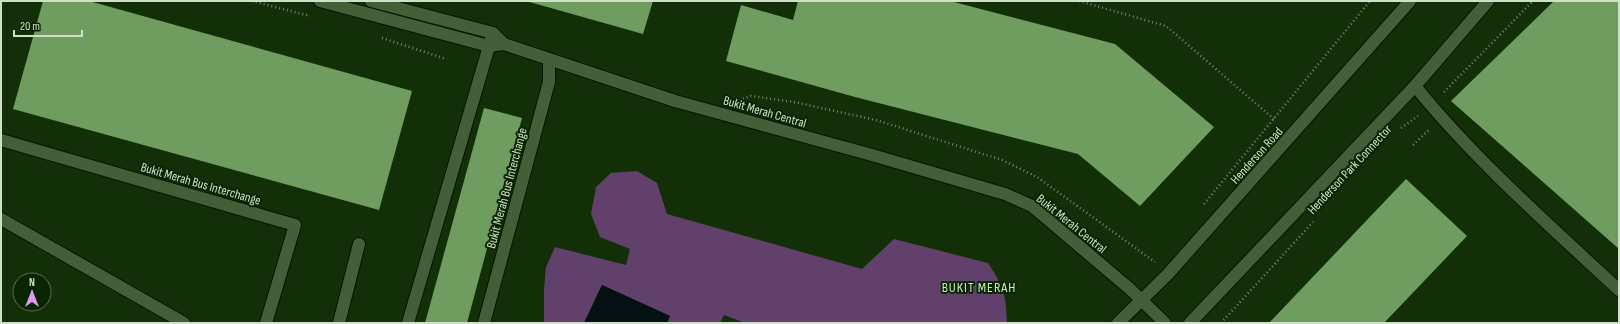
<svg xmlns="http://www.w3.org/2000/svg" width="1620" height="324" viewBox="0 0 1620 324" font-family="'Sofia Sans Condensed',sans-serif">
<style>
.green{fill:#61406c}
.water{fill:#041011}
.building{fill:#6f9d5f}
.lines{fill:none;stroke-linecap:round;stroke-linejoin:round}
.lane-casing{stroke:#031600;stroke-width:14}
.street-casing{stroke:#031600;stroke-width:14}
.secondary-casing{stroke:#031600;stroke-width:14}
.path{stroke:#718768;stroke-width:2.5;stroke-dasharray:1 3;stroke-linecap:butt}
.lane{stroke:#425f37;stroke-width:12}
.street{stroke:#425f37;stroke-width:12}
.secondary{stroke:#425f37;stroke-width:12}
.labels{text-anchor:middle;stroke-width:4;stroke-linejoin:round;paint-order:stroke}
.street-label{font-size:13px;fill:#cfe0c9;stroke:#092500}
.neighbourhood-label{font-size:14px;letter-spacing:1px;fill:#c9ecbd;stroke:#092500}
</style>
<rect width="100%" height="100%" fill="#132f07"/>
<!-- green -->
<path class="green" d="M637,171L657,183L667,214L862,269L894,239L988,263C1004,288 1006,294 1007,323H745L724,315L720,323H667L670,316L602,285L584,323H544V289L546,267L555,247L626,265L630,249L600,237L591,214L596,187L611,173Z"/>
<!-- water -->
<path class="water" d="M602,285L670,316L667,323H584Z"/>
<!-- building -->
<path class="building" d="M43,1H89L412,91L379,210L13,109Z
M526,1H653L643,34Z
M798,1H950L1115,44L1214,127L1140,206L1078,154L855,97L726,61L741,5L793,20Z
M1554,1H1619V249L1451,101Z
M484,108L522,118L467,323H425Z
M1406,179L1467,236L1384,323H1269Z"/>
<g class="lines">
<defs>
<path id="lane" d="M1,140L295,225L266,323
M1,219L184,323
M339,323L359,244
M408,323L492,36
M484,323L549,82V60"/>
<path id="street" d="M320,1L489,46L504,44L675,101L872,155L1005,194L1032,206L1130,289L1165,323
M371,1L493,33L504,44
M1415,86C1474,159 1550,226 1619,290"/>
<path id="secondary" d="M1118,323L1168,274L1410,1
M1190,323L1415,86L1488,1"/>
</defs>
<!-- lane casing -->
<use href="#lane" class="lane-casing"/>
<!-- street casing -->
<use href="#street" class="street-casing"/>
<!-- secondary casing -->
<use href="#secondary" class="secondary-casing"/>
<!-- path -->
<path class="path" d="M252,1L310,16
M1079,1L1166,26L1274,119
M382,38L446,59
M1444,92L1533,1
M739,100L751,96L794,102L876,120L1002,160L1037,177L1155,262
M1401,128L1418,116
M1413,145L1430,129
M1204,204L1370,1
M1221,323L1313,222"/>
<!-- lane -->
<use href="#lane" class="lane"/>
<!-- street -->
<use href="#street" class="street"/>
<!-- secondary -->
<use href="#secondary" class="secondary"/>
</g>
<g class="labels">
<!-- street labels -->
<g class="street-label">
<text transform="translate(765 111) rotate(16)" y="5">Bukit Merah Central</text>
<text transform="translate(1256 155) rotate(-48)" y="5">Henderson Road</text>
<text transform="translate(1349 169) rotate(-47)" y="5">Henderson Park Connector</text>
<text transform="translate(201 183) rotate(16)" y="5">Bukit Merah Bus Interchange</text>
<text transform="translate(506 188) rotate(-75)" y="5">Bukit Merah Bus Interchange</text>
<text transform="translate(1072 223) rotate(39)" y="5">Bukit Merah Central</text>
</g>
<!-- neighbourhood labels -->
<g class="neighbourhood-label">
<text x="979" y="292">BUKIT MERAH</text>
</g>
</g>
<!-- border -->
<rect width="1620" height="324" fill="none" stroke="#cfe0c9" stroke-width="4"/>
<!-- north arrow -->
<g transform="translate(32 292)"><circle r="19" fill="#092500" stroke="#587050"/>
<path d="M0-3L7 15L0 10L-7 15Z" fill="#dd99f3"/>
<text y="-6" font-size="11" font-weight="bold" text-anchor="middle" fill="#cfe0c9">N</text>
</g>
<!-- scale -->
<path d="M14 30v6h68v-6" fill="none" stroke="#cfe0c9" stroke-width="2"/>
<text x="20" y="30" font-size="12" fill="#cfe0c9" stroke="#092500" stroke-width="3" paint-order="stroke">20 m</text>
</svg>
